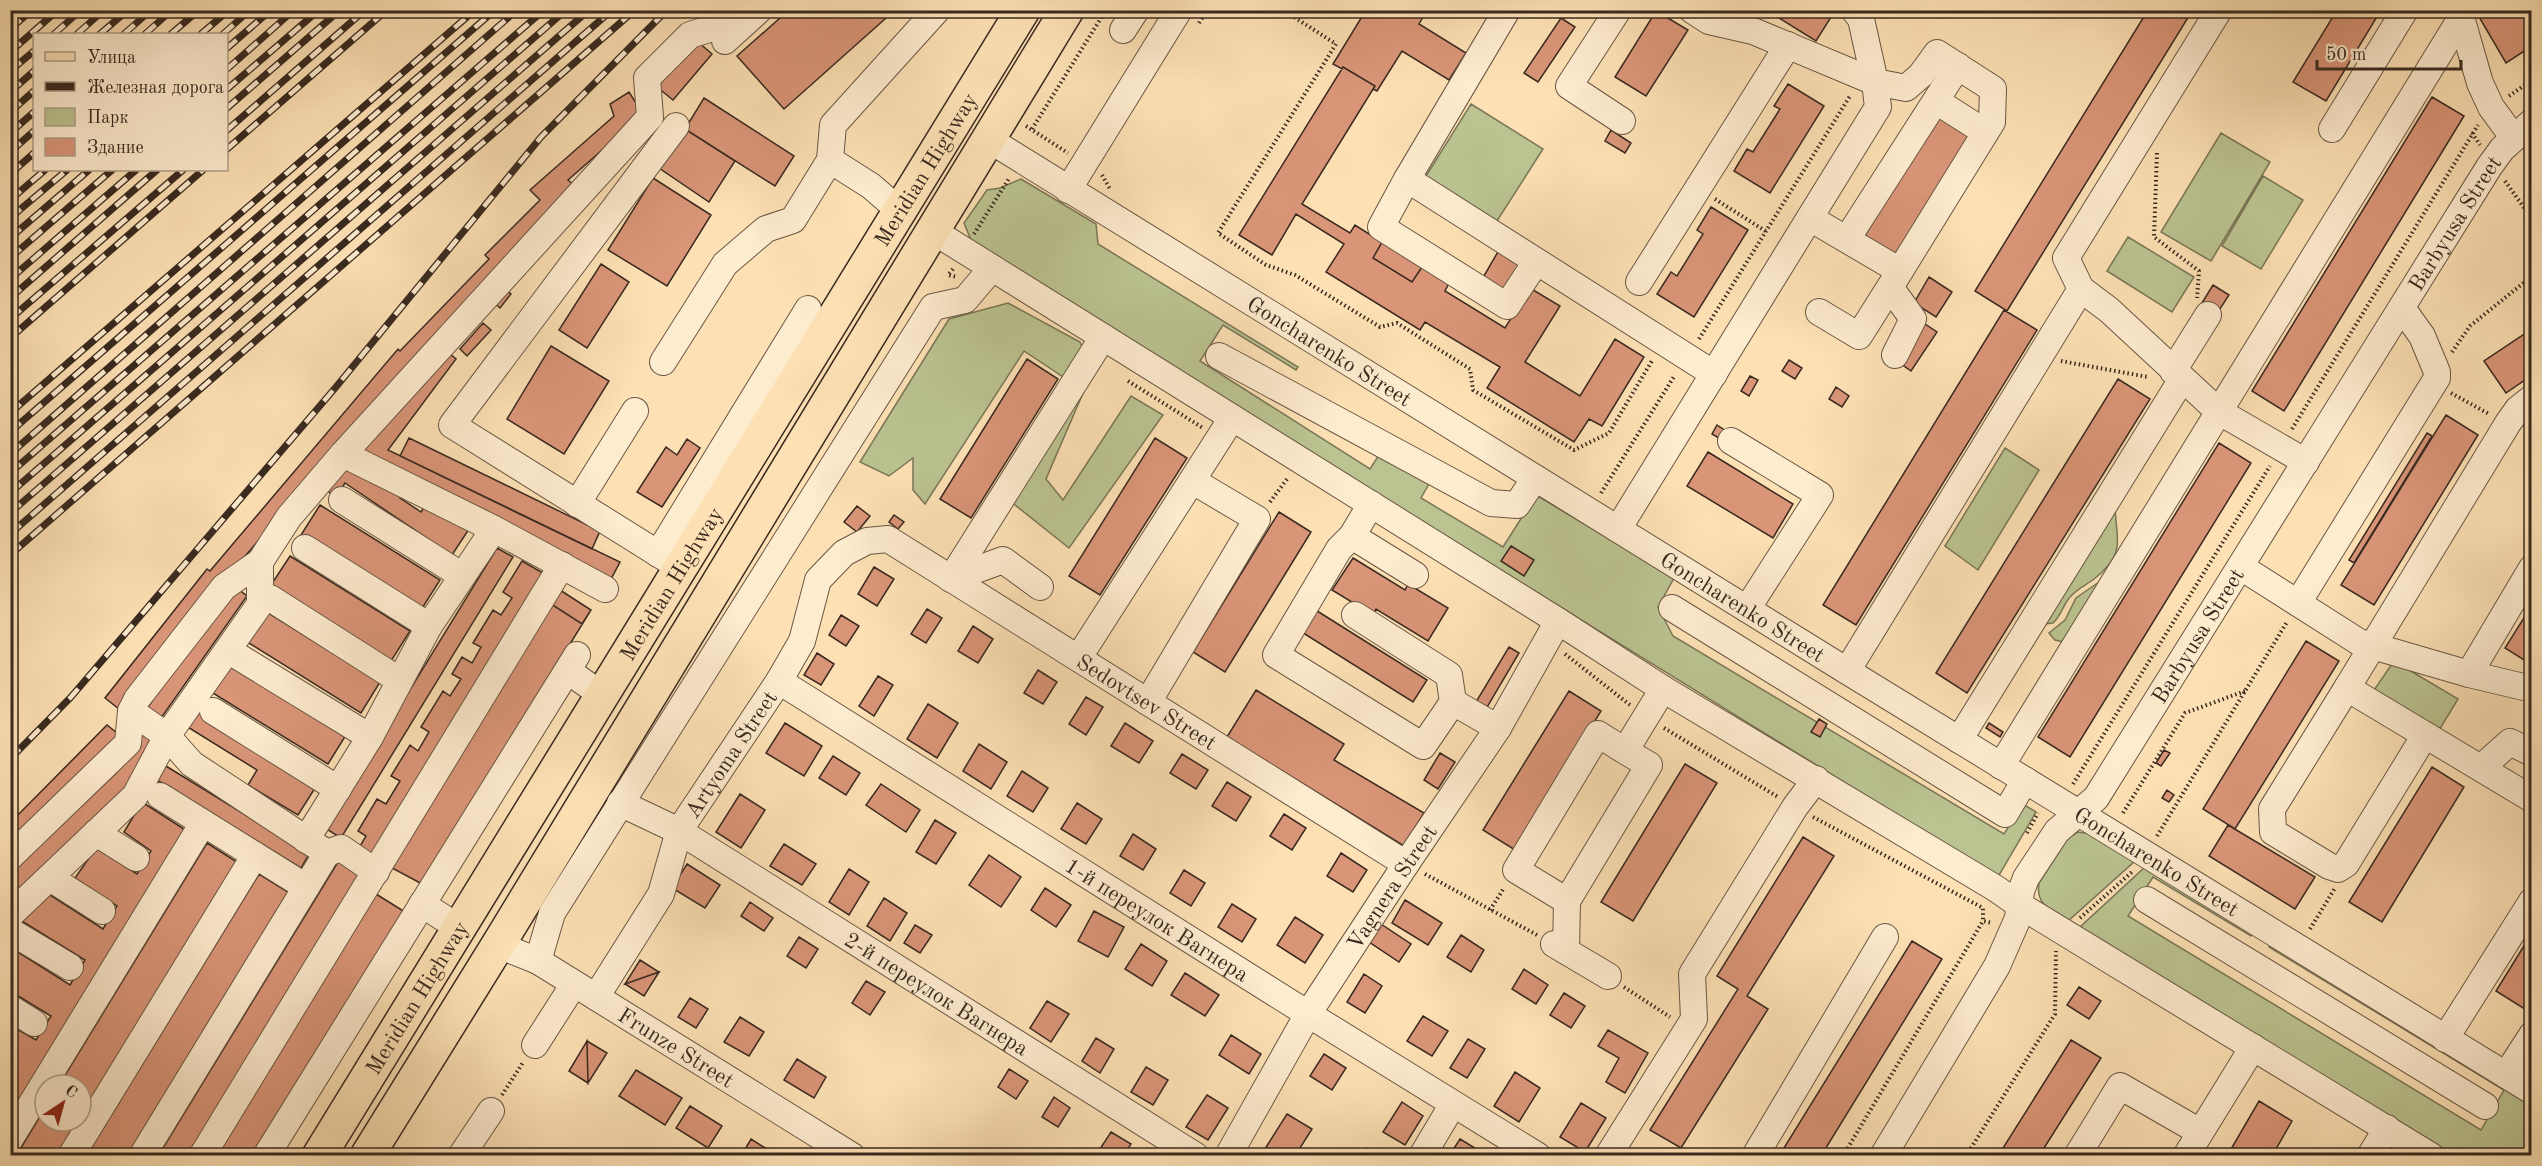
<svg xmlns="http://www.w3.org/2000/svg" width="2542" height="1166" viewBox="0 0 2542 1166" font-family="'Old Standard TT',serif">
<style>
.green{fill:#bbc491;stroke:#7a7658;stroke-width:1.5}
.building{fill:#da9578;stroke:#38291f;stroke-width:1.5}
.lines{fill:none;stroke-linecap:round;stroke-linejoin:round}
.minor-casing{stroke:#695744;stroke-width:28}
.major-casing{stroke:#38291f;stroke-width:36}
.path{stroke:#38291f;stroke-width:4;stroke-dasharray:1.5 3;stroke-linecap:butt}
.minor{stroke:#feeccf;stroke-width:26}
.major{stroke:#fde1b5;stroke-width:33}
.rail-casing{stroke:#38291f;stroke-width:7}
.rail{stroke:#feeccf;stroke-width:4.5;stroke-dasharray:14;stroke-linecap:butt}
.labels{text-anchor:middle;stroke-width:4.5;stroke-linejoin:round;paint-order:stroke}
.street-label{font-size:22px;fill:#38291f;stroke:#feeccf}
</style>
<rect width="100%" height="100%" fill="#fde1b5"/>
<filter id="stains"><feTurbulence type="fractalNoise" baseFrequency=".00333" numOctaves="4"/><feColorMatrix values="0 0 0 0 .2 0 0 0 0 .09 0 0 0 0 .02 0 0 0 .5 -.17"/></filter>
<radialGradient id="worn" r=".72"><stop offset=".6" stop-color="#630" stop-opacity="0"/><stop offset="1" stop-color="#630" stop-opacity=".3"/></radialGradient>
<!-- green -->
<path class="green" d="M1471,104L1543,149L1497,221L1426,176Z
M2221,133L2270,162L2211,261L2161,232Z
M2263,176L2303,200L2261,269L2222,246Z
M1021,179L1096,224L1098,244L1298,367L1296,370L1223,325L1200,361L1370,469L1384,447L1433,477L1421,498L1503,547L1536,495L1674,578L1658,607L1673,636L2004,834L2023,804L2036,812L1998,877L973,245L964,223L987,190L1000,188Z
M2128,237L2194,277L2172,312L2107,271Z
M1008,303L1080,342L1093,370L1046,479L1063,500L1131,396L1163,415L1069,548L1010,501L1069,381L1024,351L925,504L913,490V458L889,476L860,462L949,319Z
M2005,448L2039,470L1978,570L1945,546Z
M2115,508C2117,543 2125,555 2094,579C2086,585 2077,589 2071,596C2063,604 2062,615 2053,623L2044,624Z
M2102,580L2063,642L2055,640L2049,633L2065,620L2076,598Z
M2394,661L2458,699L2438,732L2372,693Z
M2078,832L2091,834L2135,861L2068,921C2052,911 2035,905 2039,883L2068,838Z
M2145,867L2253,932L2251,936L2153,877L2128,916L2481,1130L2504,1090L2269,947L2272,943L2531,1103V1155H2440L2079,928Z"/>
<!-- building -->
<path class="building" d="M690,10H717L703,24Z
M789,10H895L784,109L737,56Z
M1366,10H1427L1419,24L1466,53L1449,80L1402,51L1377,91L1373,89L1375,86L1343,67L1342,69L1333,64Z
M1766,10H1828L1833,14L1816,41Z
M2148,10H2180L2189,16L2007,311L1975,291Z
M2337,10H2381L2326,101L2293,82Z
M2475,10H2532V46L2506,63Z
M1656,11L1688,30L1646,96L1615,77Z
M1561,18L1575,27L1538,82L1524,73Z
M697,41L712,54L673,100L657,87Z
M1343,67L1375,86L1302,204L1350,233L1355,225L1380,241L1382,242L1373,258L1412,282L1422,267L1449,283L1445,291L1505,328L1530,288L1560,306L1525,362L1580,396L1615,339L1644,357L1602,426L1589,419L1574,442L1487,388L1500,367L1425,322L1420,330L1326,272L1344,244L1296,214L1272,255L1239,235Z
M1788,84L1824,106L1770,193L1734,171L1747,149L1753,152L1780,109L1774,106Z
M629,92L643,114L568,180L576,187L379,399L223,582L119,709L105,698L207,569L210,571L398,349L400,351L489,259L485,255L540,200L530,190L614,116L610,104Z
M2432,97L2464,116L2284,411L2252,391Z
M704,98L794,156L775,186L685,129Z
M1941,112L1973,132L1894,260L1862,240Z
M685,129L735,161L709,202L659,168Z
M1611,130L1631,143L1625,153L1605,141Z
M653,178L711,215L667,286L608,250Z
M1711,207L1748,230L1694,317L1657,294L1671,272L1677,276L1703,234L1697,230Z
M1382,242L1422,267L1412,282L1373,258Z
M1499,250L1521,264L1503,294L1481,281Z
M601,264L629,282L587,348L559,330Z
M1929,277L1952,292L1936,317L1914,303Z
M2213,285L2229,295L2216,315L2200,306Z
M503,288L511,294L500,308L493,302Z
M2004,310L2037,330L1856,625L1823,605Z
M1922,322L1937,332L1911,371L1897,361Z
M483,323L491,330L467,356L460,349Z
M2532,329V375L2506,393L2484,361Z
M551,346L609,381L564,454L507,419Z
M445,350L456,359L388,450L620,562L611,579L356,454Z
M1027,359L1058,379L971,518L940,499Z
M1789,360L1802,368L1795,379L1782,371Z
M1750,376L1758,380L1749,396L1741,391Z
M2118,379L2150,399L1967,693L1936,673Z
M1836,387L1849,396L1842,407L1829,399Z
M2446,415L2478,435L2374,605L2341,585Z
M1717,425L1732,435L1727,443L1712,434Z
M2427,433L2432,436L2354,563L2349,560Z
M409,438L600,531L592,549L400,456Z
M1155,438L1187,458L1100,595L1069,576Z
M687,439L700,448L662,507L637,492L666,447L677,455Z
M2219,443L2251,463L2070,757L2038,737Z
M1708,452L1793,504L1773,538L1687,486Z
M343,462L384,489L390,480L405,490L400,498L421,512L430,499L471,526L452,555L345,483L336,497L325,489Z
M320,505L440,580L421,610L301,535Z
M857,506L870,516L857,532L844,522Z
M1279,512L1311,532L1225,672L1193,652Z
M894,515L904,522L898,529L889,522Z
M1511,546L1534,560L1524,576L1501,561Z
M497,548L513,557L341,838L325,828Z
M290,556L410,631L391,661L271,585Z
M1353,558L1405,590L1408,584L1448,608L1428,641L1376,609L1373,615L1332,590Z
M522,561L548,576L376,858L359,848L366,836L358,831L377,799L386,804L400,781L391,776L410,745L418,751L429,732L421,727L443,691L450,696L461,679L452,674L462,657L472,663L481,647L473,643L493,610L501,615L512,598L503,592Z
M874,567L894,579L877,606L858,594Z
M238,589L247,596L159,721L145,711L222,602L226,605Z
M560,590L591,610L422,884L392,868Z
M560,590L591,610L582,624L551,604Z
M2532,605V665L2505,648Z
M262,609L380,682L361,713L244,640Z
M927,609L942,618L926,643L911,634Z
M1314,609L1427,680L1413,702L1300,631Z
M841,615L859,626L846,646L829,635Z
M973,626L993,639L978,663L958,651Z
M2306,641L2339,661L2235,829L2203,809Z
M1509,647L1519,653L1486,709L1476,702Z
M817,653L834,664L821,685L804,675Z
M227,660L346,735L328,764L208,690Z
M1038,670L1057,682L1043,704L1024,693Z
M878,676L893,685L874,716L859,706Z
M1256,690L1344,744L1334,760L1424,813L1404,846L1227,737Z
M1569,691L1601,711L1515,850L1483,830Z
M1086,697L1103,707L1086,735L1069,724Z
M928,704L958,723L937,758L907,739Z
M195,710L317,785L298,815L248,785L257,770L186,726Z
M1819,719L1827,724L1820,737L1811,732Z
M785,723L822,746L804,776L766,753Z
M1125,723L1153,741L1139,763L1111,746Z
M1989,723L2003,732L2000,737L1986,728Z
M107,725L121,736L10,853V823Z
M143,730L162,742L132,788L10,904V874L116,773Z
M979,744L1007,762L991,789L963,771Z
M2164,750L2170,753L2161,766L2156,763Z
M1440,753L1455,762L1438,789L1424,780Z
M1182,754L1208,770L1196,789L1170,773Z
M833,756L860,773L846,795L819,778Z
M161,763L309,854L301,868L152,777Z
M1685,764L1717,783L1633,921L1601,902Z
M2432,767L2464,787L2382,922L2349,902Z
M1022,771L1048,788L1033,812L1007,796Z
M1227,782L1251,797L1236,821L1212,806Z
M881,784L920,810L906,832L866,805Z
M2167,790L2174,795L2169,802L2162,798Z
M740,794L765,810L741,848L716,832Z
M142,802L187,831L10,1118V1081L16,1072L10,1069V1025L36,1040L51,1016L10,991V947L70,985L85,960L20,920L44,891L103,929L117,906L75,878L96,848L137,874L151,851L124,832Z
M1077,803L1102,819L1086,844L1061,829Z
M1284,814L1306,828L1292,850L1270,836Z
M935,820L956,833L936,864L916,852Z
M2228,825L2315,877L2295,909L2209,856Z
M1133,834L1156,849L1143,870L1120,856Z
M1803,837L1834,856L1747,996L1768,1009L1681,1148L1650,1130L1738,989L1717,976Z
M207,843L237,862L81,1117V1085H59Z
M784,844L816,864L802,885L770,866Z
M1341,853L1367,870L1353,892L1327,876Z
M989,855L1021,877L1001,907L969,885Z
M341,857L366,872L192,1156H158Z
M687,864L720,885L705,908L672,888Z
M849,869L869,882L849,915L829,902Z
M1184,870L1205,883L1191,906L1170,893Z
M259,874L288,892L127,1156H86Z
M1045,888L1071,905L1056,927L1031,910Z
M376,894L405,912L255,1156H215Z
M884,898L907,913L890,941L867,926Z
M1405,900L1442,923L1428,945L1392,923Z
M750,902L773,918L764,931L741,916Z
M1232,904L1256,919L1242,942L1218,927Z
M1094,911L1124,927L1108,957L1078,941Z
M1295,917L1323,935L1305,963L1277,945Z
M1381,924L1411,944L1399,962L1369,942Z
M915,925L932,935L920,953L904,943Z
M2532,933V1006L2528,1011L2496,991Z
M1461,935L1484,950L1471,972L1447,957Z
M799,937L818,949L806,968L787,956Z
M1912,941L1942,959L1821,1156H1779Z
M1141,944L1167,961L1152,986L1125,969Z
M640,960L659,972L625,984Z
M1524,969L1548,985L1536,1004L1512,989Z
M659,972L644,996L625,984Z
M1185,973L1219,995L1205,1016L1171,995Z
M1364,974L1382,986L1365,1013L1347,1002Z
M866,981L885,992L870,1015L852,1003Z
M2079,987L2101,1001L2089,1019L2067,1005Z
M1564,993L1585,1006L1571,1028L1550,1015Z
M690,998L708,1009L696,1028L678,1017Z
M1047,1001L1069,1014L1051,1042L1030,1028Z
M1423,1016L1448,1031L1432,1056L1407,1041Z
M740,1017L764,1032L749,1056L724,1042Z
M1608,1030L1648,1053L1625,1093L1606,1082L1619,1058L1598,1046Z
M1231,1035L1261,1054L1249,1074L1219,1055Z
M1096,1038L1114,1049L1100,1073L1082,1061Z
M1468,1039L1485,1049L1467,1078L1450,1068Z
M2071,1040L2101,1058L2039,1156H1998Z
M587,1041L607,1053L588,1083Z
M587,1041L588,1083L569,1071Z
M1324,1054L1346,1068L1332,1090L1310,1076Z
M797,1059L826,1077L814,1098L784,1080Z
M1146,1067L1168,1080L1153,1105L1131,1092Z
M1009,1069L1028,1081L1016,1099L998,1087Z
M636,1070L682,1098L665,1125L619,1096Z
M1515,1072L1540,1088L1519,1122L1494,1106Z
M1207,1095L1228,1108L1208,1140L1186,1127Z
M1054,1097L1070,1108L1058,1127L1042,1117Z
M2259,1101L2292,1121L2272,1156H2227Z
M1402,1102L1423,1116L1405,1145L1383,1132Z
M1581,1103L1606,1118L1585,1152L1560,1137Z
M690,1106L722,1126L708,1148L676,1128Z
M45,1108V1121H79L58,1156H16Z
M1287,1114L1312,1129L1295,1156H1269L1263,1152Z
M1111,1132L1131,1144L1123,1156H1104L1098,1152Z
M751,1139L773,1153L771,1156H741Z
M1460,1139L1483,1153L1481,1156H1449Z
M1367,1148L1379,1156H1363Z"/>
<g class="lines">
<defs>
<g id="minor">
<path d="M1507,10L1407,179L1714,374"/>
<path d="M1618,10L1569,86L1622,121"/>
<path d="M1692,10L1709,21L1753,31L1875,82L1906,88L1921,75L1937,53L1993,89L1992,122L1900,271L1810,218"/>
<path d="M2219,10L2066,258L2081,289L2109,310L2218,411L2306,462"/>
<path d="M2459,10L2480,83L2491,107L2513,137"/>
<path d="M1123,30L1136,10"/>
<path d="M725,41L759,10"/>
<path d="M1936,101L1985,132"/>
<path d="M676,126L452,425L681,568"/>
<path d="M2332,129L2405,10"/>
<path id="s1" d="M988,139L1847,671L2532,1091"/>
<path d="M830,160L871,186L901,212"/>
<path d="M1407,179L1381,227L1507,306L1536,262"/>
<path d="M1068,190L1179,10"/>
<path d="M933,231L1558,621L1663,689L1995,888L2021,906L2431,1156"/>
<path d="M1847,239L1958,66"/>
<path d="M1639,282L1788,45"/>
<path d="M1890,287L1913,319L1895,355"/>
<path d="M1819,312L1859,336L1900,271"/>
<path d="M1219,356L1491,503L1517,505L1535,478"/>
<path d="M663,362L725,264L766,229L793,220L830,160L833,125L937,10"/>
<path d="M2173,371L2208,315"/>
<path d="M2532,398L2518,409L2508,423L2347,688L2532,799"/>
<path d="M1731,441L1820,495L1747,609"/>
<path d="M343,454L494,529L605,589"/>
<path d="M342,500L461,575"/>
<path d="M577,504L635,411"/>
<path d="M1371,504L1352,536L1339,549L1276,655L1423,746L1453,702L1498,728"/>
<path d="M1618,529L1878,107L1875,82L1861,19L1854,10"/>
<path d="M1352,536L1415,575"/>
<path d="M305,548L429,626"/>
<path d="M658,554L808,309"/>
<path d="M2241,567L2359,642L2469,674L2532,689"/>
<path d="M951,579L1103,337"/>
<path d="M951,579L1003,560L1040,587"/>
<path d="M270,598L399,680"/>
<path d="M2298,603L2437,378V372L2422,336L2402,308"/>
<path d="M1672,608L2005,814L2025,780"/>
<path d="M1355,615L1449,675L1453,702"/>
<path d="M239,657L370,737"/>
<path d="M1079,657L1232,418"/>
<path d="M568,671L602,695"/>
<path d="M1847,671L2081,289"/>
<path d="M2469,674L2532,568"/>
<path id="s2" d="M779,681L1308,1014L1538,1156"/>
<path d="M2347,688L2272,809L2273,832L2329,866L2338,869L2346,864L2425,735"/>
<path d="M1148,702L1257,519L1193,481"/>
<path d="M131,711L167,736L192,764L327,853L142,1156"/>
<path d="M213,711L338,789"/>
<path d="M1959,740L2182,379"/>
<path d="M1625,751L1598,734L1516,870L1567,901L1649,765L1625,751L1663,689"/>
<path d="M2001,766L2461,18"/>
<path d="M2481,768L2510,742L2532,753"/>
<path d="M160,796L306,887"/>
<path id="s3" d="M620,803L679,831L1196,1156"/>
<path d="M96,833L136,858"/>
<path d="M306,840L370,737L429,626L494,529"/>
<path d="M327,853L341,848L376,872"/>
<path d="M10,857L128,743L131,711L137,699L224,587L260,562"/>
<path d="M50,878L102,911"/>
<path d="M2147,900L2485,1106"/>
<path d="M422,904L459,928"/>
<path d="M10,915L135,796L167,736L260,604V562L289,517L343,454L650,117L647,78L690,35L709,29L729,10"/>
<path d="M10,931L70,967"/>
<path d="M1554,944L1608,976"/>
<path id="s4" d="M498,945L538,961L852,1156"/>
<path d="M1566,951L1567,901"/>
<path d="M538,961L552,913L933,307L965,300L992,268"/>
<path id="s5" d="M596,997L661,894L679,831L779,681L802,641L818,580L844,553L867,541L888,539L1406,864"/>
<path d="M10,1008L34,1023"/>
<path d="M2445,1039L2532,901"/>
<path d="M535,1045L574,984"/>
<path d="M2506,1075L2532,1035"/>
<path d="M10,1139L203,823"/>
<path d="M71,1156L255,855"/>
<path d="M202,1156L562,565"/>
<path d="M266,1156L577,655"/>
<path d="M461,1156L491,1111"/>
<path id="s6" d="M1228,1156L1308,1014L1406,864L1498,728L1558,621"/>
<path d="M1422,1156L1453,1104"/>
<path d="M1608,1156L1694,1019L1692,974L1795,807L1816,779"/>
<path d="M1755,1156L1885,937"/>
<path id="s7" d="M1883,1156L1997,966L2018,918L2021,891L2026,878L2057,831L2096,798L2489,167L2502,149L2532,122"/>
<path d="M2077,1156L2120,1086L2200,1132"/>
<path d="M2186,1156L2253,1047"/>
<path d="M2370,1156L2387,1128"/>
</g>
<g id="major">
<path id="s8" d="M319,1156L1023,10"/>
<path d="M367,1156L498,945L1067,10"/>
</g>
</defs>
<!-- minor casing -->
<use href="#minor" class="minor-casing"/>
<!-- major casing -->
<use href="#major" class="major-casing"/>
<!-- path -->
<path class="path" d="M1283,10L1336,44L1218,233L1266,265L1295,275L1380,327L1397,323L1470,369L1473,390L1574,450L1609,433L1653,359
M1199,23L1207,10
M2509,96L2532,80
M1026,126L1068,153
M1032,129L1106,10
M2472,133L2480,145
M2157,153L2154,237L2199,271L2197,298
M1102,175L1110,189
M2505,181L2532,219
M1715,199L1767,232
M974,234L1010,177
M953,269L948,275L957,277
M1699,339L1850,96
M2452,352L2470,326L2532,276
M2061,361L2148,377
M1128,381L1203,428
M2451,393L2489,414
M2292,429L2478,125
M1601,493L1675,375
M1270,502L1287,479
M1565,654L1630,705
M1664,728L1778,797
M2073,784L2270,466
M2123,813L2185,713L2245,691
M1813,817L1983,908V921L1992,923
M2027,833L2038,813
M2157,836L2287,622
M1425,874L1537,935
M1490,910L1504,888
M2080,918L2132,872
M2310,929L2335,888
M1624,987L1670,1017
M502,1095L524,1061
M1843,1156L1983,921
M1966,1156L2055,1014L2056,951"/>
<!-- minor -->
<use href="#minor" class="minor"/>
<!-- major -->
<use href="#major" class="major"/>
<defs>
<path id="rail" d="M10,29L32,10
M54,34L81,10
M77,34L104,10
M100,34L128,10
M124,34L151,10
M145,34L172,10
M171,34L199,10
M201,34L229,10
M223,34L250,10
M226,49L271,10
M10,52L58,10
M226,70L294,10
M10,71L34,51
M226,90L319,10
M10,92L34,71
M226,109L340,10
M10,112L34,91
M226,131L365,10
M10,133L34,112
M226,150L387,10
M10,152L34,131
M10,174L34,153
M10,200L45,170
M10,218L67,170
M10,238L89,170
M10,258L112,170
M10,279L136,170
M10,298L157,170
M10,319L183,170
M10,338L203,170
M10,413L475,10
M10,432L495,10
M10,454L517,10
M10,473L544,10
M10,493L566,10
M10,513L589,10
M10,534L612,10
M10,555L635,10
M10,759L71,697L336,387L541,137L667,10"/>
</defs>
<!-- rail casing -->
<use href="#rail" class="rail-casing"/>
<!-- rail -->
<use href="#rail" class="rail"/>
</g>
<g class="labels">
<!-- street labels -->
<g class="street-label">
<text dy="8" stroke="none"><textPath href="#s8" startOffset="1158">Meridian Highway</textPath></text>
<text dy="8" stroke="none"><textPath href="#s7" startOffset="1100">Barbyusa Street</textPath></text>
<text dy="8" stroke="none"><textPath href="#s1" startOffset="402">Goncharenko Street</textPath></text>
<text dy="8" stroke="none"><textPath href="#s8" startOffset="672">Meridian Highway</textPath></text>
<text dy="8" stroke="none"><textPath href="#s1" startOffset="888">Goncharenko Street</textPath></text>
<text dy="8" stroke="none"><textPath href="#s7" startOffset="614">Barbyusa Street</textPath></text>
<text dy="8" stroke="none"><textPath href="#s5" startOffset="867">Sedovtsev Street</textPath></text>
<text dy="8" stroke="none"><textPath href="#s5" startOffset="280">Artyoma Street</textPath></text>
<text dy="8" stroke="none"><textPath href="#s1" startOffset="1374">Goncharenko Street</textPath></text>
<text dy="8" stroke="none"><textPath href="#s6" startOffset="315">Vagnera Street</textPath></text>
<text dy="8" stroke="none"><textPath href="#s2" startOffset="447">1-й переулок Вагнера</textPath></text>
<text dy="8" stroke="none"><textPath href="#s3" startOffset="370">2-й переулок Вагнера</textPath></text>
<text dy="8" stroke="none"><textPath href="#s8" startOffset="186">Meridian Highway</textPath></text>
<text dy="8" stroke="none"><textPath href="#s4" startOffset="206">Frunze Street</textPath></text>
</g>
</g>
<!-- margin -->
<rect width="2542" height="1166" fill="none" stroke="#fde1b5" stroke-width="36"/>
<rect x="12" y="12" width="2518" height="1142" fill="none" stroke="#38291f" stroke-width="3"/>
<rect x="18" y="18" width="2506" height="1130" fill="none" stroke="#38291f" stroke-width="1.5"/>
<!-- legend -->
<rect x="33" y="33" width="195" height="138" fill="#feeccf" stroke="#af9e89" stroke-width="1.5"/>
<rect x="45" y="52" width="30" height="9" fill="#fde1b5" stroke="#af9e89" stroke-width="1.5"/>
<text x="87" y="63" font-size="18" fill="#38291f">Улица</text>
<rect x="45" y="82" width="30" height="9" fill="#38291f" stroke="#af9e89" stroke-width="1.5"/>
<text x="87" y="93" font-size="18" fill="#38291f">Железная дорога</text>
<rect x="45" y="108" width="30" height="18" fill="#bbc491" stroke="#af9e89" stroke-width="1.5"/>
<text x="87" y="123" font-size="18" fill="#38291f">Парк</text>
<rect x="45" y="138" width="30" height="18" fill="#da9578" stroke="#af9e89" stroke-width="1.5"/>
<text x="87" y="153" font-size="18" fill="#38291f">Здание</text>
<!-- north arrow -->
<g transform="translate(63 1103) rotate(36)"><circle r="28" fill="#feeccf" stroke="#af9e89" stroke-width="1.5"/>
<path d="M0-4.5L10 22L0 15L-10 22Z" fill="#8f2418"/>
<text y="-9" font-size="16" font-weight="bold" text-anchor="middle" fill="#38291f">С</text>
</g>
<!-- scale -->
<path d="M2317 60v9h144v-9" fill="none" stroke="#38291f" stroke-width="3"/>
<text x="2326" y="60" font-size="18" fill="#38291f" stroke="#feeccf" stroke-width="4.5" paint-order="stroke">50 m</text>
<rect width="100%" height="100%" filter="url(#stains)"/>
<rect width="100%" height="100%" fill="url(#worn)"/>
</svg>
